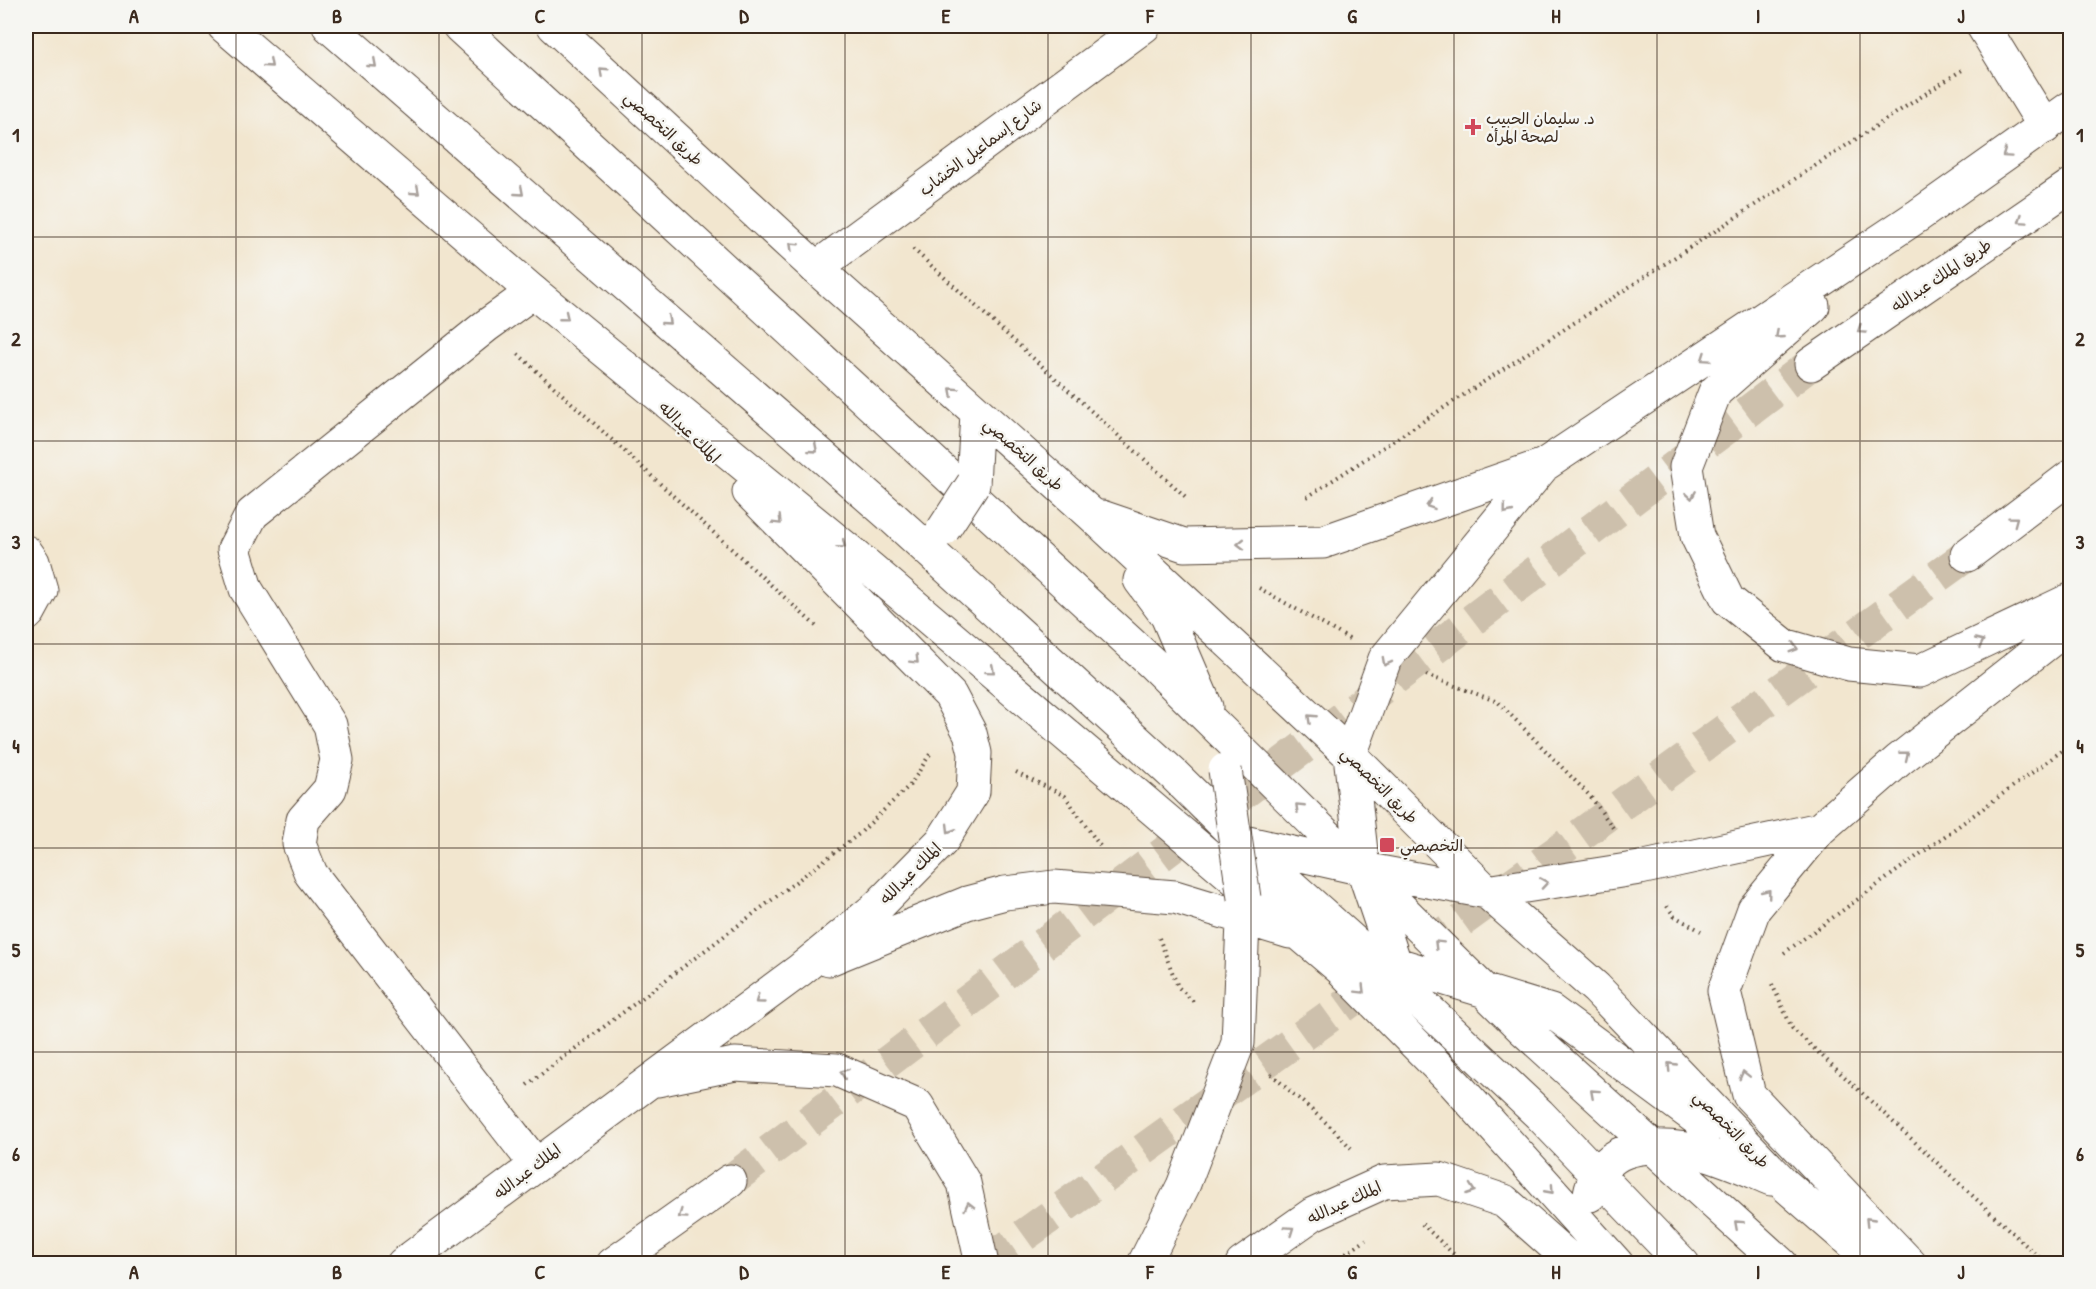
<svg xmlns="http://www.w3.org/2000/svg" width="2096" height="1289" viewBox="0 0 2096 1289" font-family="'Patrick Hand','Playpen Sans Arabic',sans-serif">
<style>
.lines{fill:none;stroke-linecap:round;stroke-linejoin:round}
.highway-tunnel{stroke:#cdc0ac;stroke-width:33;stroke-dasharray:33 16;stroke-linecap:butt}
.minor-casing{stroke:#564639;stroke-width:35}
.major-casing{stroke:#564639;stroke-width:35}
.highway-casing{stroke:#564639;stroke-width:35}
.path{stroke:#564639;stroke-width:4;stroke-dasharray:1.5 4.5;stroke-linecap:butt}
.minor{stroke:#fff;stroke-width:33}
.major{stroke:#fff;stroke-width:33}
.highway{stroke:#fff;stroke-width:33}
.major-bridge-casing{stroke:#564639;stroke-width:35;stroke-linecap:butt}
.major-bridge{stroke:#fff;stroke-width:33}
.oneway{stroke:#a79f9a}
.grid{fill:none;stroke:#3b2a1e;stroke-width:1.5;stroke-opacity:0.55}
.poi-dot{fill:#d1495b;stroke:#f6f6f2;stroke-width:2}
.labels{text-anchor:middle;stroke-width:5;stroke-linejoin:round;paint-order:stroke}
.poi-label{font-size:16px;fill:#3b2a1e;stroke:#f6f6f2;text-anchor:start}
.street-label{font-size:16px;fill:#3b2a1e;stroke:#f6f6f2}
.neatline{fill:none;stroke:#3b2a1e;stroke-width:2}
.grid-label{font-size:20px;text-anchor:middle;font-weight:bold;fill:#3b2a1e}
</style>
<rect width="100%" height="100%" fill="#f6f6f2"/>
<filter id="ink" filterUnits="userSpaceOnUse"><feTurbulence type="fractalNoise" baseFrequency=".0167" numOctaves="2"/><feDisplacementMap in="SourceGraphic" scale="12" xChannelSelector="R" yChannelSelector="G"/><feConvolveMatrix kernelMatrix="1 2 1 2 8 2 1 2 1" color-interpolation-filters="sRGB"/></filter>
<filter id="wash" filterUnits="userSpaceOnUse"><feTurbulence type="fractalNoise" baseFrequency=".008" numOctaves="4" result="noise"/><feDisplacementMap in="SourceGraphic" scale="24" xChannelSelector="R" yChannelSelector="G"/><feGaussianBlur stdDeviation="1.35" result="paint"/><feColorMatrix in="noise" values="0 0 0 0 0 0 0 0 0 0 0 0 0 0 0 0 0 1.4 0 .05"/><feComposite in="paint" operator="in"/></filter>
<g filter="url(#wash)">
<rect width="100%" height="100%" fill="#f2e6cf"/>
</g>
<g filter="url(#ink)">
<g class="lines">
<!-- highway-tunnel -->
<path class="highway-tunnel" d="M730,1181L1811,364
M984,1264L1330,1016L1967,555"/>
<defs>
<path id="minor" d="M1983,26L2045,127
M816,268L1144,26
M533,292L486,326L252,514L234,549L246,589L330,725L337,760L330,789L303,820L299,844L311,874L536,1165
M26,552L33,562L41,590L29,612L26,615"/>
<path id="major" d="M224,26L533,292L870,568L1341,969L1455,1084L1617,1264
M329,26L892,517L1173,774L1241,841L1403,986L1539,1114L1683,1264
M459,26L1152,663L1522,1028L1781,1264
M554,26L816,268L1091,514L1350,755L1487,892L1596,988L1784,1184L1876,1264
M1813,306L1715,392L1686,467L1697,536L1728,600L1784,645L1849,664L1920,671L2070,600
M973,484L977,413
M1102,517L1184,545L1323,542L1544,465L1919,215L2070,108
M1140,580L1167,616L1206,707
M1244,842L1363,869L1487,892L1640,868L1820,829
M829,959L967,903L1005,893L1054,887L1175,897L1290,932
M1380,959L1551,1011L1708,1127
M1400,978L1363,869L1350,755L1385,659L1544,465
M657,1080L735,1064L837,1070L917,1105L964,1183L982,1264
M1590,1195C1591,1183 1597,1177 1604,1167C1616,1152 1633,1148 1652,1147C1697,1145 1731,1162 1771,1179
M403,1264L800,970L877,907L942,841L973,792L975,753L970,733L950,695L749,492
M1144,1264L1183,1186L1238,1043L1244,898
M1242,1264L1313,1214L1384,1182L1439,1179L1504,1201L1575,1264
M1910,1264L1749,1095L1724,991L1754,909L1820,829L1899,760L2070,625"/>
<path id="highway" d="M1811,364L2070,186
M1967,555L2070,477
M613,1264L730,1181"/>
</defs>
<!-- minor casing -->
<use href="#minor" class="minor-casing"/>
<!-- major casing -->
<use href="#major" class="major-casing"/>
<!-- highway casing -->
<use href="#highway" class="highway-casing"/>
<!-- path -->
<path class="path" d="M913,249L1187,498
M518,354L818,628
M1307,497L1962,70
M1259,588L1349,639
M1426,675L1498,702L1591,797L1613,828
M1016,772L1065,796L1100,846
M1667,906L1674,916L1701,931
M1159,938L1178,987L1195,1003
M1784,953L2070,745
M1772,984L1792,1028L2046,1264
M1271,1074L1332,1128L1351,1148
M527,1085L859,834L911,784L930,754
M1422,1224L1464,1264
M1331,1264L1366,1240"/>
<!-- minor -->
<use href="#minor" class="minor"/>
<!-- major -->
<use href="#major" class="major"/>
<!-- highway -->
<use href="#highway" class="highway"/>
<defs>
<path id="major-bridge" d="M943,530L973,484
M1225,770L1244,898"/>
</defs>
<!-- major-bridge casing -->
<use href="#major-bridge" class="major-bridge-casing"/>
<!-- major-bridge -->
<use href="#major-bridge" class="major-bridge"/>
</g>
<!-- one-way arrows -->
<defs><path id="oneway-chevron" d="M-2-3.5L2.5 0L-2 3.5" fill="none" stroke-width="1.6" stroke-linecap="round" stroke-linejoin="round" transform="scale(1.5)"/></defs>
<g class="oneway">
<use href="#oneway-chevron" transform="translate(269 64) rotate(41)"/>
<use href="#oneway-chevron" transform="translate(373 64) rotate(41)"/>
<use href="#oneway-chevron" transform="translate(603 71) rotate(-137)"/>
<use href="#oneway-chevron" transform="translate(2006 154) rotate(145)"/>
<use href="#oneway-chevron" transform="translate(416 191) rotate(41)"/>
<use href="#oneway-chevron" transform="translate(520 192) rotate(41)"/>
<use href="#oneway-chevron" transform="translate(2022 220) rotate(146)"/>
<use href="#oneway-chevron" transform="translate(793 246) rotate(-137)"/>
<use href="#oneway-chevron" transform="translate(565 317) rotate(39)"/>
<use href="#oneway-chevron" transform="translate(667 321) rotate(41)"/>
<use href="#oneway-chevron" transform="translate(1861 330) rotate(146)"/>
<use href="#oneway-chevron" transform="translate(1779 335) rotate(139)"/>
<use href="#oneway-chevron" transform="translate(1705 358) rotate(146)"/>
<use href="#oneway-chevron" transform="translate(953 391) rotate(-138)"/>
<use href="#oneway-chevron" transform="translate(814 449) rotate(41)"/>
<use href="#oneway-chevron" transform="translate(1691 495) rotate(81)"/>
<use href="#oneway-chevron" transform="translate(1430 505) rotate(161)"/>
<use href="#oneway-chevron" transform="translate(1507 510) rotate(129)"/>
<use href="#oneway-chevron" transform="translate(2014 520) rotate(-37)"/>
<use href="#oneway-chevron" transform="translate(778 521) rotate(45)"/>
<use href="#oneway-chevron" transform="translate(1241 544) rotate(179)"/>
<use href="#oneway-chevron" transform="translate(842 545) rotate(40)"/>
<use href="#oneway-chevron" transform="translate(1980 642) rotate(-25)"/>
<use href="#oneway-chevron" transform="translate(1794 648) rotate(16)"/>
<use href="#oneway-chevron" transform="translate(915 660) rotate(45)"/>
<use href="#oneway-chevron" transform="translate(1386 662) rotate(118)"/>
<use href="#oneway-chevron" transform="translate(991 670) rotate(40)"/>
<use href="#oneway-chevron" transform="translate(1311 718) rotate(-137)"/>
<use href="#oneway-chevron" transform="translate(1905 755) rotate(-39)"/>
<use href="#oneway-chevron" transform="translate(1299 807) rotate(-136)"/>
<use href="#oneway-chevron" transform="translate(950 829) rotate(121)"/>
<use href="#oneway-chevron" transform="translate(1544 883) rotate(-9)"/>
<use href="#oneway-chevron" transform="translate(1767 893) rotate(-51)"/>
<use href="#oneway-chevron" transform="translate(1438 944) rotate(-135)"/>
<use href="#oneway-chevron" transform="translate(1361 990) rotate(45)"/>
<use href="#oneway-chevron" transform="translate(759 1000) rotate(144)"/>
<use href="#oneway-chevron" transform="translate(1671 1066) rotate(-134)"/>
<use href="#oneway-chevron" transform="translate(844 1073) rotate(-159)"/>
<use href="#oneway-chevron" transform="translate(1744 1075) rotate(-104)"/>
<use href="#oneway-chevron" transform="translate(1594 1093) rotate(-138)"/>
<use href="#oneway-chevron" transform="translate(1471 1190) rotate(19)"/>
<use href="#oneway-chevron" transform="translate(1550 1190) rotate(48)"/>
<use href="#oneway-chevron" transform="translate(969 1206) rotate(-103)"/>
<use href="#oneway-chevron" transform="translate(682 1215) rotate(145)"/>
<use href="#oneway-chevron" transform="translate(1869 1221) rotate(-134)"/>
<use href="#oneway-chevron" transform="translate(1738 1224) rotate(-138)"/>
<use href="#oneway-chevron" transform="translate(1290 1230) rotate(-35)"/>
</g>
</g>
<!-- grid -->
<path class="grid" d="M236,26V1264M439,26V1264M642,26V1264M845,26V1264M1048,26V1264M1251,26V1264M1454,26V1264M1657,26V1264M1860,26V1264M26,237H2070M26,441H2070M26,644H2070M26,848H2070M26,1052H2070"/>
<!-- markers -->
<g class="poi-dot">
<path d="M1470 118h6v6h6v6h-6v6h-6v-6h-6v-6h6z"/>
<rect x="1379" y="837" width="16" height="16" rx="3"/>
</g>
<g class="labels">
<!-- poi labels -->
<g class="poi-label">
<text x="1486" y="124">د. سليمان الحبيب<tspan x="1486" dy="18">لصحة المرأه</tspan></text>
<text x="1400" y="851">التخصصي</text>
</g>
<!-- street labels -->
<g class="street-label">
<text transform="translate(664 128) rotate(43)" y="6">طريق التخصصي</text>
<text transform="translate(980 147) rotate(-37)" y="6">شارع إسماعيل الخشاب</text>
<text transform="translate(1941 275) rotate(-34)" y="6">طريق الملك عبدالله</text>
<text transform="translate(690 432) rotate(45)" y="6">الملك عبدالله</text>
<text transform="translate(1024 454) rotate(42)" y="6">طريق التخصصي</text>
<text transform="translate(1380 785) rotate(45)" y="6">طريق التخصصي</text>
<text transform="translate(910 873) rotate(-45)" y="6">الملك عبدالله</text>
<text transform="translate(1732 1129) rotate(46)" y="6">طريق التخصصي</text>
<text transform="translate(527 1171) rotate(-37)" y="6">الملك عبدالله</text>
<text transform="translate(1344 1202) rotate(-25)" y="6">الملك عبدالله</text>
</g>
</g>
<!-- margin -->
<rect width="2096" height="1289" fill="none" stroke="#f6f6f2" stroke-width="66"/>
<rect x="33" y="33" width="2030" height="1223" class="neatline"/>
<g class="grid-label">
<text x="134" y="23">A</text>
<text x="337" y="23">B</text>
<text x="540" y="23">C</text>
<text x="744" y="23">D</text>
<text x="946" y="23">E</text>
<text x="1150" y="23">F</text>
<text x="1352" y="23">G</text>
<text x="1556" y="23">H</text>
<text x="1758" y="23">I</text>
<text x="1961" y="23">J</text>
<text x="16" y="142">1</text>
<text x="2080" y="142">1</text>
<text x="16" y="346">2</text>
<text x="2080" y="346">2</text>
<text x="16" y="549">3</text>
<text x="2080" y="549">3</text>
<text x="16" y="753">4</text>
<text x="2080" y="753">4</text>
<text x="16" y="957">5</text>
<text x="2080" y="957">5</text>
<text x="16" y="1161">6</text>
<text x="2080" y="1161">6</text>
<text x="134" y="1279">A</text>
<text x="337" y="1279">B</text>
<text x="540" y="1279">C</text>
<text x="744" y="1279">D</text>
<text x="946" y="1279">E</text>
<text x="1150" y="1279">F</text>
<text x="1352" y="1279">G</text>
<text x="1556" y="1279">H</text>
<text x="1758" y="1279">I</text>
<text x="1961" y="1279">J</text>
</g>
</svg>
